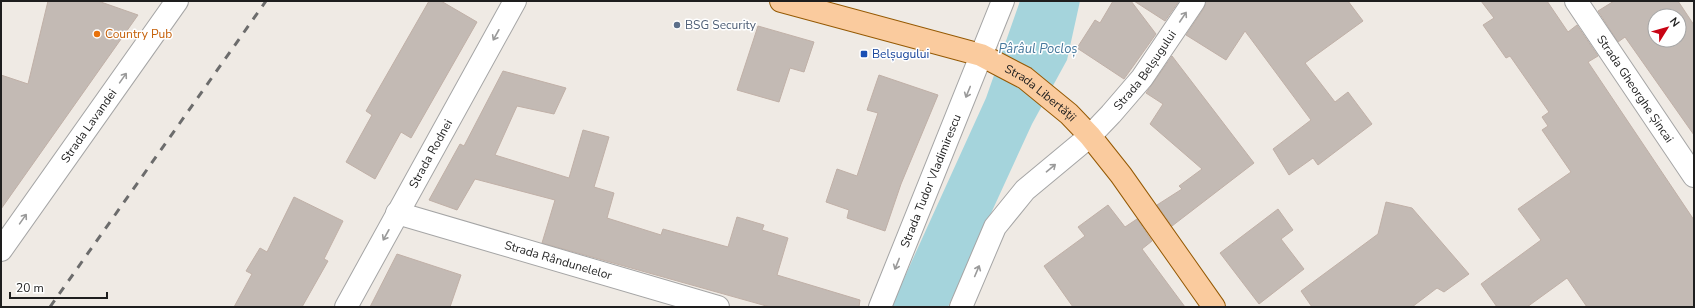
<svg xmlns="http://www.w3.org/2000/svg" width="1695" height="308" viewBox="0 0 1695 308" font-family="'Nunito Sans',sans-serif">
<style>
.water{fill:#a5d4dc}
.building{fill:#c3bab4;stroke:#c0b0a7;fill-rule:evenodd}
.lines{fill:none;stroke-linecap:round;stroke-linejoin:round}
.minor-casing{stroke:#a5a5a5;stroke-width:24}
.major-casing{stroke:#955903;stroke-width:24}
.minor{stroke:#fff;stroke-width:22}
.major{stroke:#facb9e;stroke-width:22}
.rail{stroke:#6c6c6c;stroke-width:3;stroke-dasharray:8 8;stroke-linecap:butt}
.oneway{stroke:#9a9a9a}
.service-dot{fill:#5c6f8a;stroke:#fff;stroke-width:1.5}
.food-dot{fill:#e8710a;stroke:#fff;stroke-width:1.5}
.transit-dot{fill:#1a4fb4;stroke:#fff;stroke-width:1.5}
.labels{text-anchor:middle;stroke-width:3;stroke-linejoin:round;paint-order:stroke}
.service-label{font-size:12px;fill:#4e5e75;stroke:#fff;text-anchor:start}
.food-label{font-size:12px;fill:#c56008;stroke:#fff;text-anchor:start}
.transit-label{font-size:12px;fill:#164399;stroke:#fff;text-anchor:start}
.street-label{font-size:12px;fill:#1e1e1e;stroke:#fff}
.water-label{font-size:13px;font-style:italic;fill:#46789c;stroke:#fff}
</style>
<rect width="100%" height="100%" fill="#efeae4"/>
<!-- water -->
<path class="water" d="M1020,1H1080L1067,60L1032,124L948,307H891L986,98Z"/>
<!-- building -->
<path class="building" d="M48,1H98L138,15L1,209V75L28,84Z
M429,1H441L477,22L411,138L401,132L375,179L346,162L372,115L366,111Z
M1113,1H1131L1156,34L1124,79L1077,48L1095,20L1100,23Z
M1134,1H1179L1165,21Z
M1206,1H1348L1363,21L1305,63L1335,102L1348,92L1372,124L1318,165L1313,158L1289,175L1273,149L1311,120L1245,31L1226,60L1186,35L1204,8Z
M1481,1H1547L1568,32L1577,25L1598,56L1588,62L1694,220V307H1587L1567,278L1527,307H1497L1481,284L1541,240L1518,209L1571,172L1542,130L1548,126L1542,117L1549,112L1510,56L1506,58L1483,25L1494,18Z
M1614,1H1678L1694,25V135L1625,37L1618,42L1598,11ZM1655,16H1679V40H1655Z
M758,26L814,42L804,72L790,68L779,102L737,90Z
M1172,56L1254,163L1172,226L1157,205L1182,189L1179,186L1202,169L1150,124L1163,104L1146,93Z
M503,71L566,88L554,114L517,106L495,155L569,178L583,130L609,137L594,187L614,193L607,218L661,235L663,229L728,247L737,217L764,225L762,230L788,238L777,275L860,300L859,307H770L542,243L555,200L475,179L457,210L429,200L460,144L464,146Z
M879,75L938,95L901,184L885,231L847,218L849,210L826,202L837,169L857,176L878,113L867,110Z
M294,197L343,221L324,259L328,261L302,307H234L252,274L246,271L260,248L267,252Z
M1386,202L1412,208L1469,274L1444,292L1437,288L1412,307H1312L1301,291L1378,234Z
M1108,205L1125,227L1137,219L1152,241L1142,249L1185,307H1073L1044,266L1085,236L1078,227Z
M1278,209L1293,230L1281,239L1304,269L1259,304L1220,253Z
M397,254L461,275L450,307H370Z"/>
<g class="lines">
<defs>
<g id="minor">
<path id="s1" d="M1576,1L1694,176"/>
<path id="s2" d="M397,213L718,307"/>
<path id="s3" d="M1,250L177,1"/>
<path id="s4" d="M346,307L515,1"/>
<path id="s5" d="M880,307L1003,1"/>
<path id="s6" d="M961,307L995,227L1025,190L1090,136L1111,114L1142,78L1194,1"/>
</g>
<g id="major">
<path id="s7" d="M781,1L981,55L1025,78L1069,114L1090,136L1121,175L1214,307"/>
</g>
</defs>
<!-- minor casing -->
<use href="#minor" class="minor-casing"/>
<!-- major casing -->
<use href="#major" class="major-casing"/>
<!-- minor -->
<use href="#minor" class="minor"/>
<!-- major -->
<use href="#major" class="major"/>
<!-- rail -->
<path class="rail" d="M50,307L266,1"/>
</g>
<!-- one-way arrows -->
<defs><path id="oneway-shaft" d="M-6 0H5M1.5-3L5.5 0L1.5 3" fill="none" stroke-width="1.6" stroke-linecap="round" stroke-linejoin="round"/></defs>
<g class="oneway">
<use href="#oneway-shaft" transform="translate(1183 17) rotate(-56)"/>
<use href="#oneway-shaft" transform="translate(496 35) rotate(119)"/>
<use href="#oneway-shaft" transform="translate(123 78) rotate(-55)"/>
<use href="#oneway-shaft" transform="translate(968 92) rotate(112)"/>
<use href="#oneway-shaft" transform="translate(1051 168) rotate(-40)"/>
<use href="#oneway-shaft" transform="translate(23 219) rotate(-55)"/>
<use href="#oneway-shaft" transform="translate(386 235) rotate(119)"/>
<use href="#oneway-shaft" transform="translate(897 264) rotate(112)"/>
<use href="#oneway-shaft" transform="translate(977 271) rotate(-67)"/>
</g>
<!-- markers -->
<circle class="service-dot" cx="677" cy="25" r="4"/>
<circle class="food-dot" cx="97" cy="34" r="4"/>
<rect class="transit-dot" x="860" y="50" width="8" height="8" rx="2"/>
<g class="labels">
<!-- service labels -->
<g class="service-label">
<text x="685" y="29">BSG Security</text>
</g>
<!-- food labels -->
<g class="food-label">
<text x="105" y="38">Country Pub</text>
</g>
<!-- transit labels -->
<g class="transit-label">
<text x="872" y="58">Belșugului</text>
</g>
<!-- street labels -->
<g class="street-label">
<text dy="4" stroke="none"><textPath href="#s6" startOffset="305">Strada Belșugului</textPath></text>
<text dy="4" stroke="none"><textPath href="#s1" startOffset="106">Strada Gheorghe Șincai</textPath></text>
<text dy="4" stroke="none"><textPath href="#s7" startOffset="278">Strada Libertății</textPath></text>
<text dy="4" stroke="none"><textPath href="#s3" startOffset="152">Strada Lavandei</textPath></text>
<text dy="4" stroke="none"><textPath href="#s4" startOffset="175">Strada Rodnei</textPath></text>
<text dy="4" stroke="none"><textPath href="#s5" startOffset="136">Strada Tudor Vladimirescu</textPath></text>
<text dy="4" stroke="none"><textPath href="#s2" startOffset="168">Strada Rândunelelor</textPath></text>
</g>
<!-- water labels -->
<g class="water-label">
<text x="1038" y="53">Pârâul Pocloș</text>
</g>
</g>
<!-- border -->
<rect width="1695" height="308" fill="none" stroke="#1e1e1e" stroke-width="4"/>
<!-- north arrow -->
<g transform="translate(1667 28) rotate(53)"><circle r="19" fill="#ffffff" stroke="#a5a5a5"/>
<path d="M0-3L7 15L0 10L-7 15Z" fill="#c80414"/>
<text y="-6" font-size="11" font-weight="bold" text-anchor="middle" fill="#1e1e1e">N</text>
</g>
<!-- scale -->
<path d="M10 292v6h97v-6" fill="none" stroke="#1e1e1e" stroke-width="2"/>
<text x="16" y="292" font-size="12" fill="#1e1e1e" stroke="#ffffff" stroke-width="3" paint-order="stroke">20 m</text>
</svg>
